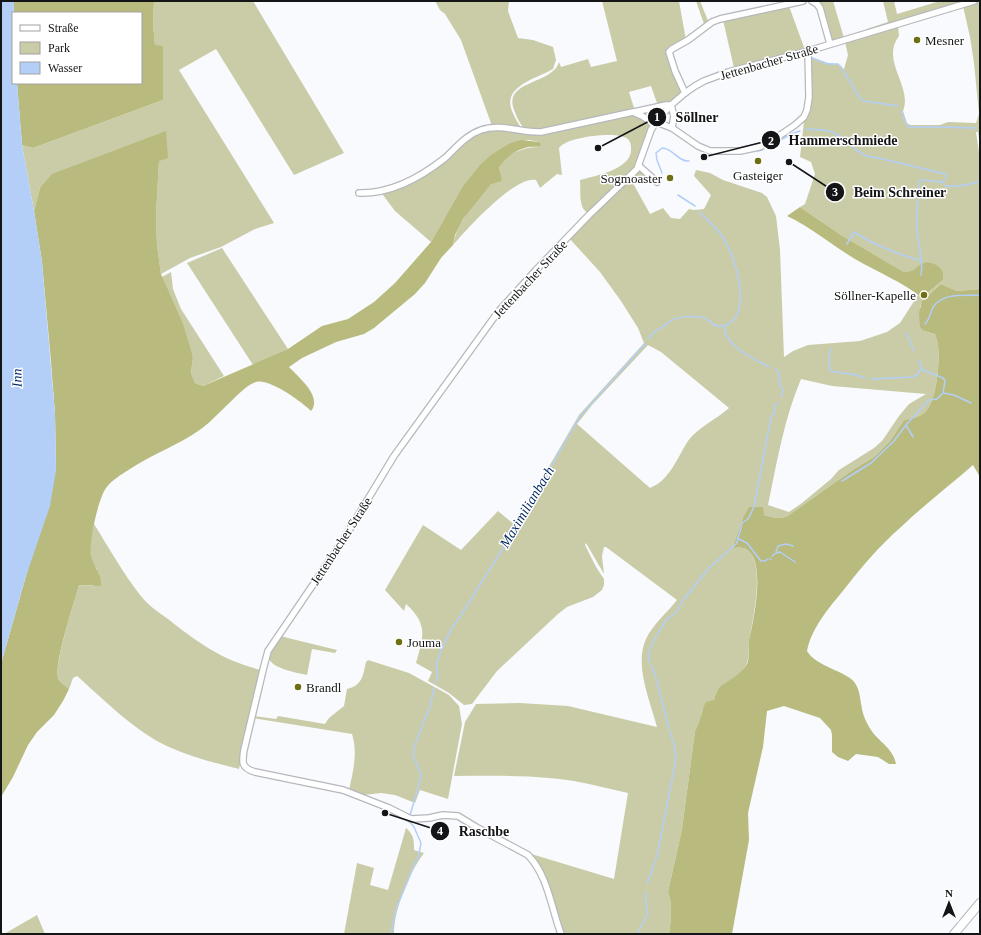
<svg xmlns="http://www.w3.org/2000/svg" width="981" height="935" font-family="'Times New Roman',serif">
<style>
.green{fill:#cacca7;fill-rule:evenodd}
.forest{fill:#b8bb7d}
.water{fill:#b3cff8}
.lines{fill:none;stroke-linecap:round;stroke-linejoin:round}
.stream{stroke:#b3cff8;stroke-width:1.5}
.minor-casing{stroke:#b5b8bc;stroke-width:8}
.secondary-casing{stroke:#b5b8bc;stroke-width:10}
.minor{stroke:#fff;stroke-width:5.5}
.secondary{stroke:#fff;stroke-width:8}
.poi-dot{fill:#6d6f12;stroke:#fff;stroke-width:1.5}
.labels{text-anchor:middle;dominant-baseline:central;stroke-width:3;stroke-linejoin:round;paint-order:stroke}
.poi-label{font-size:13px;fill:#141516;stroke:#fff;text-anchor:start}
.street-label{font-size:13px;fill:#141516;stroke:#fff}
.water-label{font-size:14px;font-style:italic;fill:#002963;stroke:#fff}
.leader{fill:none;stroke:#141516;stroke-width:1.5}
.callout-dot{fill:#141516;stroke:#fff;stroke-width:1.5}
.mark-label{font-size:12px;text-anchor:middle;font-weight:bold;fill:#fff}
.callout-label{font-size:14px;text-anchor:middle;font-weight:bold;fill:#141516;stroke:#fff;stroke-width:3;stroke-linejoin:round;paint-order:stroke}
</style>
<rect width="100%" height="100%" fill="#f8fafe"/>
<!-- green -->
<g class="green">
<polygon points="154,1 253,1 344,153 294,175 216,49 179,70 274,223 255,229 221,247 190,258 161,274 157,245 156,215 159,160 168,158 40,188 34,211 22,145 33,148 163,100 163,46 155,46 153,24"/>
<path d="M435,1H509L508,11L518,38L533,40L553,47L556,60L553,69C536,79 502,86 512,111C515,118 518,124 523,130L492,126L461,40L445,14L440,10Z"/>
<path d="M602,1H679L686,40L669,49L682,91C677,100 668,103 658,106L651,86L629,92L635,111L540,131L524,128C520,124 517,118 515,112C500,80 553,85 559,62L561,67L588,59L591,67L617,61Z"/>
<polygon points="696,1 700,1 709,23 704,24"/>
<polygon points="816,1 833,1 844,38 831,42"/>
<polygon points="883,1 894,1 897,14 940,1 967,1 868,31 867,29 888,22"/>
<path d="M980,2V145L978,132H976L980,159V289L957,291L941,284C919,304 916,302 924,331L935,334C936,338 938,342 938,346C940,362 937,402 924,413C919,417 910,419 904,420L890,441L874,457L854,469L786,517L776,518L764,515L743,518L733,546L734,548C772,540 752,623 749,641C748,649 750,657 746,665C741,676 726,680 719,689C716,692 716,697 714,700C711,704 705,707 702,710L700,723L695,731L682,829L668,892C673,906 671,919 669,934H564L554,903L528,853L614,879L628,793C602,787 576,780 549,778C518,775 486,776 454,776L465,722L476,704L520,703L568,706L657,727C650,701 634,665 646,639C653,624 667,613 677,600L606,547H604L602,556L604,574L586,543L585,545L596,567L604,579V585L602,590L593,597L567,607L558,614L497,671L472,704L464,705L449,693L428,681L432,672L416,663C423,637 429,625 406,604L404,611L385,590L423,525L461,550L498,511L515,525L579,415L644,343L638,328L621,301L600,272L569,238L638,170H641L646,174L637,179L634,185L650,214L663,208L671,218L680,219L689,209L694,210L704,209L711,195L694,176L696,170L710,173L723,180L762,193L767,197L776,216L780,250L784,357L793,351L808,345L860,341L887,332L900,323L918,295L923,297L922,295L924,294L925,295L943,280L925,263L912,272H904L841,235L800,207L805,204L815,174L811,162L800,157L804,121L808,112L811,57L828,63L838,64L844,69L848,55L845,42L898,26L899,36C880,61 913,86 903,111L907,123L910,125H940L948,122L976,123L979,114L974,63L970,37L963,6ZM648,345L661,352L729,408C717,419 697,428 688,441C677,458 670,480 650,488L577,424L592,405ZM801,379L832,386L926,394L909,404L899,416L882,441L874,448L839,470L831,479L802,503L789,512L768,505C777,462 784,419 801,379Z"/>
<polygon points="789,6 805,50 734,68 723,20"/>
<path d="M633,113L649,121L650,125L644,141L636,166L588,213C578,208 581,191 580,180C596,176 632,169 631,149C631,143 630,139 624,137C611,132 567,137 559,148L562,175L557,174L540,188L536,180C515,175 466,230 453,245C458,220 475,202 491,183L499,182C500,177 498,171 500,166C504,154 525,147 538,147L539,142L529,140L510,143L502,149L461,189L431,242L395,211L380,191L406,184L467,139L490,129L529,133Z"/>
<polygon points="222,248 288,349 253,365 187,263"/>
<polygon points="171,272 173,289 181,309 224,376 203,386 195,383 191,373 193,357 162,277"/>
<path d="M94,524C109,548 123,573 140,595C148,605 158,612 168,619C198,643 224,661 261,670L239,769C215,763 191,757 169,747C136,732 104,700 77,676L73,678L69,689C66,686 60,683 58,678C54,664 74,603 79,585L94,586L97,569C86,557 91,538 94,524Z"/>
<path d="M281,636L288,638L337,650L335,653L312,649L307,675C298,673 269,668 269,657C269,650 277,641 281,636Z"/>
<path d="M368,660L409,673L449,695L459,706L462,724L448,799L420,790L415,803L395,795L381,793L364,795L349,790C353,772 358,753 352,734L253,718L254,716L276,719L278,716L325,724L329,718L344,706L347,689C363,685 363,675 366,662Z"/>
<path d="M406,828C414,835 414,840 414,850L424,853C409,873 394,909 394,934H344L357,863L374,868L370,885L388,890Z"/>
<polygon points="37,915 45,934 4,934"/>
</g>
<!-- forest -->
<g class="forest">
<polygon points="14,1 154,1 153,24 155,45 163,46 163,100 33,148 22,145 17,83 141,83 141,13 14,13"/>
<path d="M166,131L168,158L159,161L156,215L157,245L161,274L183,324L193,357L191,373L195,383L203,386L288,349L322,326L348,319L374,302L395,283L431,242L461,189L480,165L491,155L510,143L521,140L539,142L541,145C537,148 534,146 529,147C517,149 504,158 499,168L502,180L499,182L491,184L463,219L455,235L453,245L441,258L425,283L415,294L374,328L364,334L336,342L302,358L289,367C297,376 323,396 311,411C302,402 269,378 256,382C243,385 216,419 201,429C179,445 152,454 130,469C122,474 112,480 106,488C98,499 89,542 91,555C93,567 102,573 101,586L79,585C74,604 54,662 58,678C59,682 66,686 69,689L63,701L54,715L37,732L28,745L13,777L1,797V664L56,470L55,414L51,362L42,262L34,211L40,188L52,174Z"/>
<path d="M800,207L841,235L904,272C917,272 915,266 924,263C931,261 941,266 943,273C943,273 943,279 943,280L925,295L924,294L922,295L923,297L922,298C903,282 877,272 855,259C832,245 812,228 787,216Z"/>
<path d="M941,284L957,291L980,289V477L973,465C949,486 924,505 901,527C879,546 860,569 842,592C828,609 811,629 807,651C816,667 847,671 855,683C861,692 860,703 863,713C864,718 868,725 871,730C878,741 894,749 896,764H889L878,757L856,754L848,761L838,757L832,752V735L831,730L820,718L784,706L767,711L763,747L748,813L749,840L732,934H669C671,919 673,906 668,892L682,829L695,731C702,720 700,712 706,702L714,700C715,696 717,691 719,688C727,680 741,675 747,664C750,657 748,648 749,640C753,623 772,540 734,548L733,546L743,518L749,507H763L764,515L776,518L786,517L854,469L874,457L890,441L904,420C910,419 919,417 924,413C937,402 940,362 938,346C938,342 936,338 935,334L924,331L920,327L919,313L922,301Z"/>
</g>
<!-- water -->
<polygon class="water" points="1,1 14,1 13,83 17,83 22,145 34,211 42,262 55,414 56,470 50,506 25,579 1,664"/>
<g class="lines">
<!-- stream -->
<g class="stream">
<polyline points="812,58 828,64 838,64 841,67 860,98 864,101 898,106"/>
<polyline points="901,111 906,124 909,127 938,127"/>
<polyline points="939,127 975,128"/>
<path d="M806,129L824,130L832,132L850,142L855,149L866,156L878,158L946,174V176L943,182L945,186C957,187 969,185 980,181"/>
<polyline points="768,147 791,134 800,131"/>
<polyline points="758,151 762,150"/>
<path d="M662,173L657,160L656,153L662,148C673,148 678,162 689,161"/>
<polyline points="678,195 695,206"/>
<polyline points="847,244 854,232 871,242 894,252 921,261"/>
<path d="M921,275C924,260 918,245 917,231C916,215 918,199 919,183L921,180L943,182"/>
<path d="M925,324C930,319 930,313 933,307C944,292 964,296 980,295"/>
<path d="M724,326C724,346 754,359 769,367"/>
<polyline points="906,333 914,351"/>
<path d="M648,339C652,333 653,333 659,329C664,327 667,323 672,320C679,316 694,316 702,317C713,320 713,330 726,325C753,314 736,258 724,239C718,229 708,221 699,212"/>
<polyline points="831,349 829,357 830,371 856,375 865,378"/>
<polyline points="775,369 779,372 780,385 783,390 781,397"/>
<polyline points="871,379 912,377 917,375 921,369"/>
<polyline points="943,393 954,395 971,403"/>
<polyline points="906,425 913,437"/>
<polyline points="842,481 871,463 894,441 906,425 929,400 937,399 943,393 945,381 943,378 921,369 921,363 918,361"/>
<polyline points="737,538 747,543 761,561 765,561 768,559"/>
<polyline points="776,552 778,546 786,544 793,546"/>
<polyline points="772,556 776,553 780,552 795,562"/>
<polyline points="770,559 771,559"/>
<path d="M650,662L648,655L650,649L659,631L667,619L677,612L681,603L708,569L737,543C738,535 741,531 742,523L748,519L754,507L771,417L775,412L774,406L778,403"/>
<polyline points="651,665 655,674 669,729"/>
<path d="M435,683C439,676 438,672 436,665C442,647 449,630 461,615L517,526L580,416L645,344"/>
<polyline points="410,815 417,792 421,775 413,755 414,747 431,703 434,688"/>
<polyline points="647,884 657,856 676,759 675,749 670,732"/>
<polyline points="391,934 396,909 419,854 421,843 414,827 409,821"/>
<polyline points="637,934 648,914 646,906 646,892"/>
</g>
<!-- minor casing -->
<g class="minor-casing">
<g id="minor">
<polyline points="812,1 817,4 820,8 830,44"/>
<polyline points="685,93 675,71 669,52 672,49 688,40 712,22 720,19 803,1"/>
<polyline points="634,112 666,105 671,105 674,116 672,128"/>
<polyline points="656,122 672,128 698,146 710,151 740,151 759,147 767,144 795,125 804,117 807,110 809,97 808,51"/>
<polyline points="639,166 657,182"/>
<path d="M359,193C391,194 421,177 445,158C456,148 466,135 481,130C500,123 522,133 541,132L633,112L642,116L654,124"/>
<path d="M561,934C551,907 548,876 528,855L476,827L458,816L443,815L429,818L411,819L389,808L343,790L255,772C241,768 242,762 244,750L263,670L268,651L342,542L394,456L498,312L536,270L589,215L637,169L651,130L656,122L671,105L685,93L695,86L704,81L728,72L808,51L974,1"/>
</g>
</g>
<!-- secondary casing -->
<g class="secondary-casing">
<polyline id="secondary" points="954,934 980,903"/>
</g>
<!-- minor -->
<use href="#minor" class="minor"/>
<!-- secondary -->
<use href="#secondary" class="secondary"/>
</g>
<!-- markers -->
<g class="poi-dot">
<circle cx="917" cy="40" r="4"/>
<circle cx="758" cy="161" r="4"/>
<circle cx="670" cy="178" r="4"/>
<circle cx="924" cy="295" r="4"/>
<circle cx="399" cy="642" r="4"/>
<circle cx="298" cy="687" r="4"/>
</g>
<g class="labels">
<!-- poi labels -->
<g class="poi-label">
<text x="925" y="40">Mesner</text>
<text x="758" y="175" text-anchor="middle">Gasteiger</text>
<text x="662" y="178" text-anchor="end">Sogmoaster</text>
<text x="916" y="295" text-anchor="end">Söllner-Kapelle</text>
<text x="407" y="642">Jouma</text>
<text x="306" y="687">Brandl</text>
</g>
<!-- street labels -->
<g class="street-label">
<text transform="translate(769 62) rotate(-16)">Jettenbacher Straße</text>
<text transform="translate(530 279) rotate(-47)">Jettenbacher Straße</text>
<text transform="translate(341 541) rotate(-57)">Jettenbacher Straße</text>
</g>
<!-- water labels -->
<g class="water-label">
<text transform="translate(17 378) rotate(-91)">Inn</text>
<text transform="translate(527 507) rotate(-59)">Maximilianbach</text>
</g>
</g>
<!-- callouts -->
<path class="leader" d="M598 148L657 117M704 157L771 140M789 162L835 192M385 813L440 831"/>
<g class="callout-dot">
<circle cx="598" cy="148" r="4"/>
<circle cx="704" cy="157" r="4"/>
<circle cx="789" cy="162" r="4"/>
<circle cx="385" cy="813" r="4"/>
<circle cx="657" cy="117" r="10"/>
<circle cx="771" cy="140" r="10"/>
<circle cx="835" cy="192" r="10"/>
<circle cx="440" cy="831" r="10"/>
</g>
<g class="mark-label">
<text x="657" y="121">1</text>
<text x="771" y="145">2</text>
<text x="835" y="196">3</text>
<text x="440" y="835">4</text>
</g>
<g class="callout-label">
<text x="697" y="122">Söllner</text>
<text x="843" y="145">Hammerschmiede</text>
<text x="900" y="197">Beim Schreiner</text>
<text x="484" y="836">Raschbe</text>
</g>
<!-- border -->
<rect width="981" height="935" fill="none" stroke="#141516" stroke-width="4"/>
<!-- legend -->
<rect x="12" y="12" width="130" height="72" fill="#ffffff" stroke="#a1a1a2"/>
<rect x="20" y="25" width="20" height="6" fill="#ffffff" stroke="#a1a1a2"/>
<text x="48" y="32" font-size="12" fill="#141516">Straße</text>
<rect x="20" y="42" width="20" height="12" fill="#cacca7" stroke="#a1a1a2"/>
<text x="48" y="52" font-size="12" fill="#141516">Park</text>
<rect x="20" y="62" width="20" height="12" fill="#b3cff8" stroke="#a1a1a2"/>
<text x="48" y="72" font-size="12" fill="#141516">Wasser</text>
<!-- north arrow -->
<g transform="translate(949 903)" stroke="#ffffff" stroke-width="3" paint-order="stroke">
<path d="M0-3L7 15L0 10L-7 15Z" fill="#141516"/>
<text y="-6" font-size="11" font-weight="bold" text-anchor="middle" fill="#141516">N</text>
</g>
</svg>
